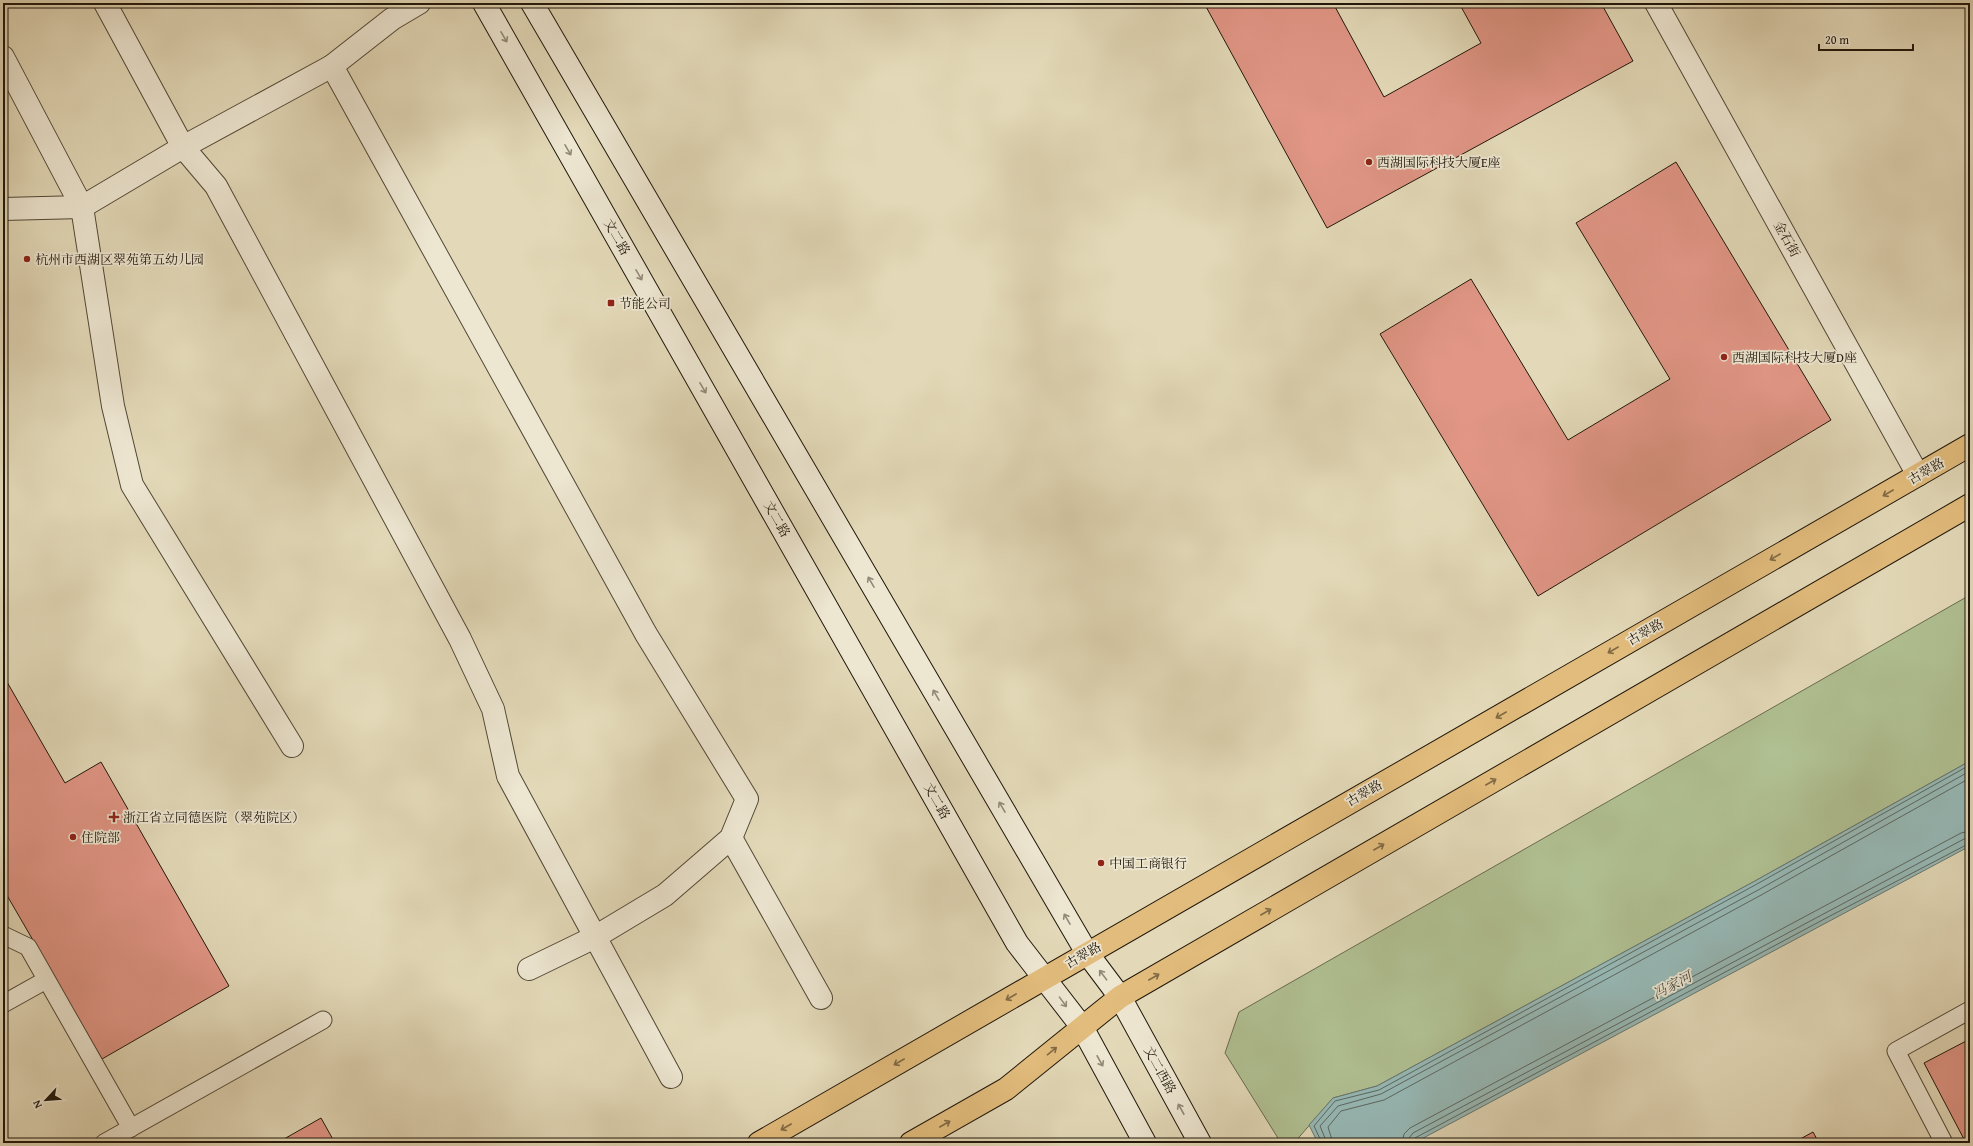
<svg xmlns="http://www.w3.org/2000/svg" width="1973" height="1146" font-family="'Gentium Book Plus','Noto Serif SC',serif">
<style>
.green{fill:#b0c092;stroke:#686c4e}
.water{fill:#97b9b6;stroke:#677872}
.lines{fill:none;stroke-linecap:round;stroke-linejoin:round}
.shore{stroke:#5c6860;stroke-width:1}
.building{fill:#e19686;stroke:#20170b}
.service-casing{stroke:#514836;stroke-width:19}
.minor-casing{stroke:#514836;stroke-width:24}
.secondary-casing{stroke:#20170b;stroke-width:24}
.primary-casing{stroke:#20170b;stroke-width:24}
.service{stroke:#ede6d1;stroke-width:17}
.minor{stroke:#ede6d1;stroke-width:22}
.secondary{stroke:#ede6d1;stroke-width:22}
.primary{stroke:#e2bc7c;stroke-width:22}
.oneway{stroke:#918978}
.oneway2{stroke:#816a44}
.poi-dot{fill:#8f2418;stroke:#ede6d1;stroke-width:1.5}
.labels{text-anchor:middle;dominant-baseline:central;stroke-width:3.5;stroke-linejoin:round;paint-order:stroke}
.poi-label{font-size:13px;fill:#20170b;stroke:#ede6d1;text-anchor:start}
.street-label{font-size:13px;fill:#20170b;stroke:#ede6d1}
.water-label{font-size:14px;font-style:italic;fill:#4a5047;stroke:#ede6d1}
</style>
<rect width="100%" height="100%" fill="#e3d9b8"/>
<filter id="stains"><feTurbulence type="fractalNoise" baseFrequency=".005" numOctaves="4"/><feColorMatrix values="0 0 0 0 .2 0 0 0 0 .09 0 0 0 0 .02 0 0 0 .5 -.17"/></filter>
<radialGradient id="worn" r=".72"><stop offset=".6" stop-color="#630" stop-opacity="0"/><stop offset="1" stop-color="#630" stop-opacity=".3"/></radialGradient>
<!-- green -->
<polygon class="green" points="1970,595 1970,761 1755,881 1377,1086 1333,1098 1294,1143 1281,1143 1225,1053 1239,1012"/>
<!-- water -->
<polygon class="water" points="1970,761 1970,846 1414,1143 1318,1143 1309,1125 1333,1098 1377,1086 1755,881"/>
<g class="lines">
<!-- shore -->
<g class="shore">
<polyline points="1322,1143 1314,1126 1335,1101 1379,1090 1757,884 1970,765"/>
<polyline points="1327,1143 1320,1126 1338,1106 1381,1094 1760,889 1970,771"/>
<polyline points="1333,1143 1328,1127 1341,1111 1384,1100 1763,894 1970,778"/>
<polyline points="1402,1143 1404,1134 1410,1128 1961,833 1970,831"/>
<polyline points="1408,1143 1409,1138 1413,1133 1964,839 1970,837"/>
<polyline points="1413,1143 1415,1138 1830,916 1970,843"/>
</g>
</g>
<!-- building -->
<g class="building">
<polygon points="1204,3 1333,3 1384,97 1481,43 1459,3 1601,3 1633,61 1327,228"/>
<polygon points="1676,162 1831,420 1538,596 1380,334 1471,279 1568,440 1670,379 1576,223"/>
<polygon points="3,675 65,783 101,762 229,986 102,1059 5,892 3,893"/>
<polygon points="1970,1039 1970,1143 1966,1143 1924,1063"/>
<polygon points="321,1118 335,1143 277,1143"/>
<polygon points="1813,1132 1819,1143 1793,1143"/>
</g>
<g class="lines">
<!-- service casing -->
<g class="service-casing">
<g id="service">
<polyline points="3,935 28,947 131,1128"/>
<polyline points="3,1004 46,980"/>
<polyline points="104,1143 323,1020"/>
<polyline points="1944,1143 1896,1051 1970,1010"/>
</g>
</g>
<!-- minor casing -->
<g class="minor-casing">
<g id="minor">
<polyline points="105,3 183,147 216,186 460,639 493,709 508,776 671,1077"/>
<polyline points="1656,3 1918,475"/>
<polyline points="3,57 82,207 113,406 132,485 292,746"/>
<polyline points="332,66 646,634 747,799 731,838 665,895 595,937 529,969"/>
<polyline points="3,209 82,207 183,147 332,66 392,19 419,3"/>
<polyline points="731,838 821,998"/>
</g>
</g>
<!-- secondary casing -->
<g class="secondary-casing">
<g id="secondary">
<polyline points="484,3 1017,943 1082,1027 1145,1143"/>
<polyline points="532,3 1087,953 1120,997 1200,1143"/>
</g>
</g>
<!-- primary casing -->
<g class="primary-casing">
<g id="primary">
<polyline points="759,1143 1970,445"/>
<polyline points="911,1143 1006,1089 1120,997 1970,505"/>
</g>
</g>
<!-- service -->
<use href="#service" class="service"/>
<!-- minor -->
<use href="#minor" class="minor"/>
<!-- secondary -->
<use href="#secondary" class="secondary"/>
<!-- primary -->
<use href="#primary" class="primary"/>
</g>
<!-- one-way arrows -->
<defs><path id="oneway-shaft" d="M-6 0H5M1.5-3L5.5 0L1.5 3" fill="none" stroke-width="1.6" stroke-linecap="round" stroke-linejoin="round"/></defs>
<g class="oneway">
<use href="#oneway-shaft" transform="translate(504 37) rotate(60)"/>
<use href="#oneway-shaft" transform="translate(568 150) rotate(60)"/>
<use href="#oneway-shaft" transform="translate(639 275) rotate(60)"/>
<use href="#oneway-shaft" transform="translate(703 388) rotate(60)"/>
<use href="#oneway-shaft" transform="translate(871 582) rotate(-120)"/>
<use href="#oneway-shaft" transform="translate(936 695) rotate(-120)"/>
<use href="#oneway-shaft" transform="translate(1002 807) rotate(-120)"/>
<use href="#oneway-shaft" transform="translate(1067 919) rotate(-120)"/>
<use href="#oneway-shaft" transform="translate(1103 975) rotate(-127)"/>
<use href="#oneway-shaft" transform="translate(1063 1002) rotate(54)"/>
<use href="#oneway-shaft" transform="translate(1100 1061) rotate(61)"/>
<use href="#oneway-shaft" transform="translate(1181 1109) rotate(-119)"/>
</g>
<g class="oneway2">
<use href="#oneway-shaft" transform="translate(1888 493) rotate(150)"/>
<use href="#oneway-shaft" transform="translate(1775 557) rotate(150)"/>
<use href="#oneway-shaft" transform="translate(1613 650) rotate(150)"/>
<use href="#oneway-shaft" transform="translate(1501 715) rotate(150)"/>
<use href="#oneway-shaft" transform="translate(1491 782) rotate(-30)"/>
<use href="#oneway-shaft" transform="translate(1379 847) rotate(-30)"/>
<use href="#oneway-shaft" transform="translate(1266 912) rotate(-30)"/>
<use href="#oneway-shaft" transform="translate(1154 977) rotate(-30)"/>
<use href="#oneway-shaft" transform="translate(1011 997) rotate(150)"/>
<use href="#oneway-shaft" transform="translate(1052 1051) rotate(-39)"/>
<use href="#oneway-shaft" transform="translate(899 1062) rotate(150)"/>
<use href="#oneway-shaft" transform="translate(945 1124) rotate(-30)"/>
<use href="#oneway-shaft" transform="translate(786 1127) rotate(150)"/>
</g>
<!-- markers -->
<g class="poi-dot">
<circle cx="1369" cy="162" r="4"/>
<circle cx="27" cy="259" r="4"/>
<rect x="607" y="299" width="8" height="8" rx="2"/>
<circle cx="1724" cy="357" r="4"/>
<path d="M112 811h4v4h4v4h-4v4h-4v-4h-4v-4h4z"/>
<circle cx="73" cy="837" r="4"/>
<circle cx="1101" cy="863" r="4"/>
</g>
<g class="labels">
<!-- poi labels -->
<g class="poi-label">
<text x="1377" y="162">西湖国际科技大厦E座</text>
<text x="35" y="259">杭州市西湖区翠苑第五幼儿园</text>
<text x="619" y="303">节能公司</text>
<text x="1732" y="357">西湖国际科技大厦D座</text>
<text x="123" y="817">浙江省立同德医院（翠苑院区）</text>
<text x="81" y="837">住院部</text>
<text x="1109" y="863">中国工商银行</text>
</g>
<!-- street labels -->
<g class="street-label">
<text transform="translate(617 237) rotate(60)">文二路</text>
<text transform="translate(1787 239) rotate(61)">金石街</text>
<text transform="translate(1926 471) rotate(-30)">古翠路</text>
<text transform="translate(777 519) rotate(60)">文二路</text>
<text transform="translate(1645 632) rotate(-30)">古翠路</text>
<text transform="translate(1364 793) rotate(-30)">古翠路</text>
<text transform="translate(937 801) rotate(60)">文二路</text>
<text transform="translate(1083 955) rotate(-30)">古翠路</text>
<text transform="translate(1160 1070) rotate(61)">文二西路</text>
</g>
<!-- water labels -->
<g class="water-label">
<text transform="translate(1672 985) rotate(-28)">冯家河</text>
</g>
</g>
<!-- margin -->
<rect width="1973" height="1146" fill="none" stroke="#e3d9b8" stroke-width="16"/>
<rect x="4" y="4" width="1965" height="1138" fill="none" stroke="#20170b" stroke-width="2"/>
<rect x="8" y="8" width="1957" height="1130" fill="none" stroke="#20170b"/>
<!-- north arrow -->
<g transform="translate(46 1100) rotate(244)" stroke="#ede6d1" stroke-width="3" paint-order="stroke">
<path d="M0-3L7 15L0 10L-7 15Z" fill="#20170b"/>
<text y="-6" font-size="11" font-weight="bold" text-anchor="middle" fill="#20170b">N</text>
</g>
<!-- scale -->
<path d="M1819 44v6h94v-6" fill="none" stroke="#20170b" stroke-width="2"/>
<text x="1825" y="44" font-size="12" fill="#20170b" stroke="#ede6d1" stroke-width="3" paint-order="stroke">20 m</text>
<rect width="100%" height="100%" filter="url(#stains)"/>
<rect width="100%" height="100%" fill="url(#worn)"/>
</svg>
